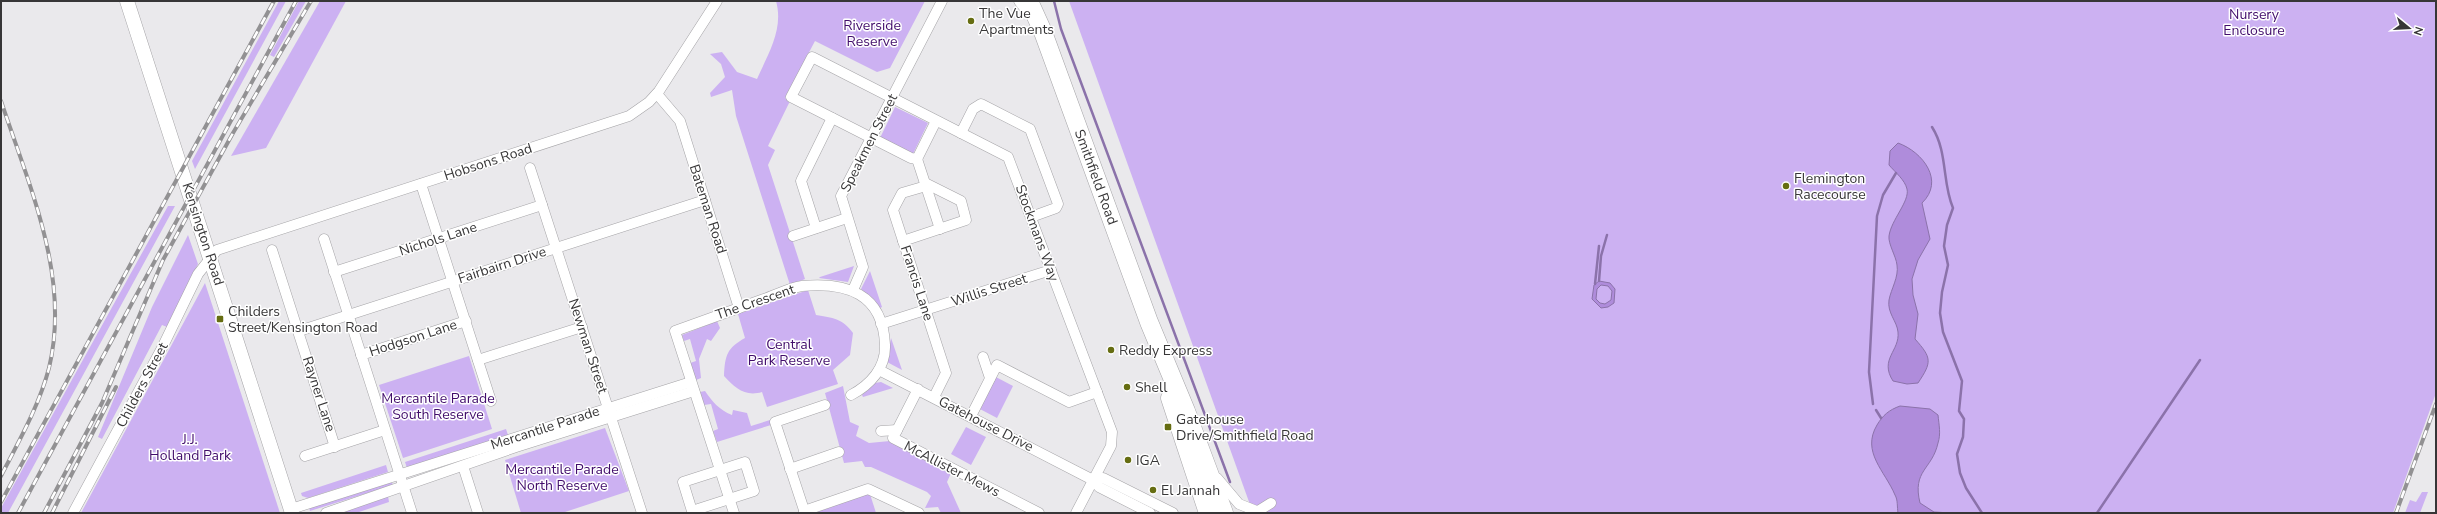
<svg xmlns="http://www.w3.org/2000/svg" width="2437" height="514" font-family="'Nunito Sans',sans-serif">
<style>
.green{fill:#ccb1f2}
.water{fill:#af8cdb;stroke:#8b72aa;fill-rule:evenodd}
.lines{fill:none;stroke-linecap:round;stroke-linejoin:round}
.stream{stroke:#8b72aa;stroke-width:2.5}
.street-casing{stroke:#a5a4a7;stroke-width:11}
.secondary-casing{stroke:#a5a4a7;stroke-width:15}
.highway-casing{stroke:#a5a4a7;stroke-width:19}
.street{stroke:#fff;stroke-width:10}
.secondary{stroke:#fff;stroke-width:14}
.highway{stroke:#fff;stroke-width:18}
.rail-casing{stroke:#929193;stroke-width:4}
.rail{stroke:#fff;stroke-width:2.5;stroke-dasharray:8;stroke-linecap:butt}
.poi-dot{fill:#666d12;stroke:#fff;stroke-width:1.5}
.labels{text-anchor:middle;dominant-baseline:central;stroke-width:3;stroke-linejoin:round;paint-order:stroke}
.poi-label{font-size:14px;fill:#373637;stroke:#fff;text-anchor:start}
.park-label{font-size:14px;fill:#410c6b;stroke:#fff}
.street-label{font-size:14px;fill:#373637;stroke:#fff}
</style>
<rect width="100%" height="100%" fill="#eae9ec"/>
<!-- green -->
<g class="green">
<polygon points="279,1 286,1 195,169 192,161"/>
<polygon points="299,1 306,1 274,57 270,55"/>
<polygon points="320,1 346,1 266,148 231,156"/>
<path d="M776,1H925L890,68L877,72L815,41L785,98L790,101L768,146L775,150L768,165L805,279L790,285L736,116L732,90L711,97L710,93L725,77L721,64L710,54L722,52L737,72L757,79C768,54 784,29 776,1Z"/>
<polygon points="1069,1 2436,1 2436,393 2393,513 1253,513"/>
<polygon points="895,107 928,123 913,154 880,138"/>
<polygon points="168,206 175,206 8,513 1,513 1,508"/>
<polygon points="188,235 198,264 167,327 162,325 102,439 98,437 152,307"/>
<polygon points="854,266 848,282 819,278 820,277"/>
<polygon points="870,271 882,307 880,308 861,289"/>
<polygon points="205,283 280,513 81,513"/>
<path d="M808,290L816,315C833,318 842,318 853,333L850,355L833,370L838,384L767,407L762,392C745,397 735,388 724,376C725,355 727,348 745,338L738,314Z"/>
<polygon points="717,321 720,328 711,341 707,339 699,359 701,378 696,380 690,363 696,361 690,339 684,341 682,335"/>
<polygon points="891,338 902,370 887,362"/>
<polygon points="469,356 492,429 403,458 379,385"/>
<polygon points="994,376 1013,386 997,418 978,408"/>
<polygon points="881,382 893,388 863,397 862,395 875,383"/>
<polygon points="843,386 850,422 859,426 856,436 869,443 890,441 952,471 947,482 961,513 941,513 938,507 925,508 931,496 927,492 871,467 865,467 862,461 844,463 825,393"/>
<path d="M705,391C712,401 719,410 732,415L733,410L747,413L751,426L770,420L771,425L717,442L713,431L718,429L711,404L704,405L700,392Z"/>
<polygon points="966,427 986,437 971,465 951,454"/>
<polygon points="605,428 629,491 562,513 521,513 505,460"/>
<polygon points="506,429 509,438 407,468 405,462"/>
<polygon points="386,465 388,472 308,498 302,496 301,493"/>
<polygon points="391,480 393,485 310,511 309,508"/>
<polygon points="865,492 870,494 876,513 814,513 813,510"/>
<polygon points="2422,492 2428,492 2420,513 2405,513 2410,500 2416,502"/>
<polygon points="388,496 389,502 356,513 336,513"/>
</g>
<!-- water -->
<g class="water">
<path d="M1898,143C1923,152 1945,181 1922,203L1930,239L1918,260L1912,279L1913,295L1918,314L1915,339C1932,358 1932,362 1918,383L1907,384L1893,381C1879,359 1900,351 1898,332C1897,321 1887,313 1889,300C1891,289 1899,277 1897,265C1896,256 1888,244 1889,236C1891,220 1910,201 1907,189C1905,180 1895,172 1889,165L1890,151Z"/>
<path d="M1599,281L1610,283L1615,289L1614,303L1608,307L1601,308L1592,299L1594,285ZM1601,285L1608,286L1612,291L1611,300L1605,304L1600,303L1596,299L1597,289Z"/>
<path d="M1900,406L1930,409L1938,415C1939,425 1941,434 1938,443C1932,470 1912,470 1920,503L1934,512L1951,513H1898C1897,507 1898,500 1895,495C1885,471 1861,452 1877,425C1883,415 1889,410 1900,406Z"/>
</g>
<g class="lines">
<!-- stream -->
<g class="stream">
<polyline points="1054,1 1061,29 1230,482"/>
<path d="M1932,127C1948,152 1942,183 1953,208L1947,225L1944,246L1948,265L1942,292L1940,313L1943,332L1962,381L1959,411L1964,419L1963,437L1957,454L1960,473L1966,488L1982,513"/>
<polyline points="1599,281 1601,256 1607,235"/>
<polyline points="1595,284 1599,246"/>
<polyline points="1873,404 1869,372 1877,216 1883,195 1896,173"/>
<polyline points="1876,410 1881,418"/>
<polyline points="2097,513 2200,360"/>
</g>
<!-- street casing -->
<g class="street-casing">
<g id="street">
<polyline points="1019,1 1029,14"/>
<polyline points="657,94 680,121 739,308"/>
<polyline points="936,121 917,159 911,158 791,97 812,57 1008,157 1112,432 1111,446 1076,513"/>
<polyline points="961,133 973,109 981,104 1030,129 1058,204 1056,208 1031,217"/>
<polyline points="917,159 940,229"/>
<polyline points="530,168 642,513"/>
<polyline points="421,184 491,401"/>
<polyline points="926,186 902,193 893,210 946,373 934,397"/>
<polyline points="816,228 801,181 832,118"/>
<polyline points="793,236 847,218"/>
<polyline points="324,239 412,513"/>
<polyline points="903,241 966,220 961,201 925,183"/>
<polyline points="272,250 335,447"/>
<polyline points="334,272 542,205"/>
<polyline points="853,290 863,267 841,196 942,1"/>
<polyline points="881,324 1051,270"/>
<polyline points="299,331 705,200"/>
<polyline points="361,355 466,321"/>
<polyline points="983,357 990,378"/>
<polyline points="478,360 582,327"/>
<polyline points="879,370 1093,480 1099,487 1150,513"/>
<polyline points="918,389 893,438 1039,513"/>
<polyline points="971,416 997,365 1069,402 1097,392"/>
<polyline points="881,431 897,430"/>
<polyline points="305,456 385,430"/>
<polygon points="745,462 754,491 692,511 683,482"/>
<polyline points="463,466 478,513"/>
<polyline points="790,469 839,452"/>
<polyline points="1217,478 1239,504 1259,512"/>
<polyline points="1093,480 1103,478 1173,513"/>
<polyline points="291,509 691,382"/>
<polyline points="804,511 868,489 919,513"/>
<polyline points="73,513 163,346 198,274 217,250 629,116 649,102 659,91 717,1"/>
<polyline points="326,513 516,447 694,391"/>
<path d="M734,513L675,331C705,320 734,310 764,299C776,295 789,288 802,286C846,282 883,293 885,345C886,368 870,385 851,395"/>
<polyline points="805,513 775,422 825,405"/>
<polyline points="1255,513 1271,503"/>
</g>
</g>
<!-- secondary casing -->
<g class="secondary-casing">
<polyline id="secondary" points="127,1 292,513"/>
</g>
<!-- highway casing -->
<g class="highway-casing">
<g id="highway">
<polyline points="1029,1 1043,32 1149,322 1186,411 1224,513"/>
<polyline points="1170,398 1208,513"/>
</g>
</g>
<!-- street -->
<use href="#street" class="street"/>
<!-- secondary -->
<use href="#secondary" class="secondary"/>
<!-- highway -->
<use href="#highway" class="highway"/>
<!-- rail casing -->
<g class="rail-casing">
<g id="rail">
<path d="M1,101C29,186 71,277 49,368C39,406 19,441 1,476"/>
<polyline points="1,502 274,1"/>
<polyline points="18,513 296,1"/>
<polyline points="44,513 102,403 163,260 233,133 311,1"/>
<polyline points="52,513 116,387"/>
<polyline points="2396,513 2436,404"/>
</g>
</g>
<!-- rail -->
<use href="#rail" class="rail"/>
</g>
<!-- markers -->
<g class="poi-dot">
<circle cx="971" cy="21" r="4"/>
<circle cx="1786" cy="186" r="4"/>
<rect x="216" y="315" width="8" height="8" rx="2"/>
<circle cx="1111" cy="350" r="4"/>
<circle cx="1127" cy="387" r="4"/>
<rect x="1164" y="423" width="8" height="8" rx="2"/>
<circle cx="1128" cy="460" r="4"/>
<circle cx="1153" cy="490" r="4"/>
</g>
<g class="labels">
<!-- poi labels -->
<g class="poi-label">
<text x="979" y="13">The Vue<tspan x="979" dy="16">Apartments</tspan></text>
<text x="1794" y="178">Flemington<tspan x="1794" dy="16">Racecourse</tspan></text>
<text x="228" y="311">Childers<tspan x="228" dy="16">Street/Kensington Road</tspan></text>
<text x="1119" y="350">Reddy Express</text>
<text x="1135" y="387">Shell</text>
<text x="1176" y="419">Gatehouse<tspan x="1176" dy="16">Drive/Smithfield Road</tspan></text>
<text x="1136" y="460">IGA</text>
<text x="1161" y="490">El Jannah</text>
</g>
<!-- park labels -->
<g class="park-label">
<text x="2254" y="14">Nursery<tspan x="2254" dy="16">Enclosure</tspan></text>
<text x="872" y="25">Riverside<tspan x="872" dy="16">Reserve</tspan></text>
<text x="789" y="344">Central<tspan x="789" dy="16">Park Reserve</tspan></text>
<text x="438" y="398">Mercantile Parade<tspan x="438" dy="16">South Reserve</tspan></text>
<text x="190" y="439">J.J.<tspan x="190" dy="16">Holland Park</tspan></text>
<text x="562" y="469">Mercantile Parade<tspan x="562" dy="16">North Reserve</tspan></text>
</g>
<!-- street labels -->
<g class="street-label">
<text transform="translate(869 143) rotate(-63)">Speakmen Street</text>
<text transform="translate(488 162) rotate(-18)">Hobsons Road</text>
<text transform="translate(1096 177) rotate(70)">Smithfield Road</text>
<text transform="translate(708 209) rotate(72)">Bateman Road</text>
<text transform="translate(1037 233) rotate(70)">Stockmans Way</text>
<text transform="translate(203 234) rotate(72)">Kensington Road</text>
<text transform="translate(438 239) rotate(-18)">Nichols Lane</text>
<text transform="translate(502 265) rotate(-18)">Fairbairn Drive</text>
<text transform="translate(917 283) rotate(72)">Francis Lane</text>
<text transform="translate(989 290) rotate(-18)">Willis Street</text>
<text transform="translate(755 302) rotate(-19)">The Crescent</text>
<text transform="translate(413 338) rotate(-18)">Hodgson Lane</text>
<text transform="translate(588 346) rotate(72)">Newman Street</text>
<text transform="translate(142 385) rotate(-62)">Childers Street</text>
<text transform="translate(319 394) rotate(72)">Rayner Lane</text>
<text transform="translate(986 424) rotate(27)">Gatehouse Drive</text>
<text transform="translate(545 428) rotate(-18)">Mercantile Parade</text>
<text transform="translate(952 469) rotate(27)">McAllister Mews</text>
</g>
</g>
<!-- border -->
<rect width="2437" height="514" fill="none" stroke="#373637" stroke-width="4"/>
<!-- north arrow -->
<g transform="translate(2409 28) rotate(108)" stroke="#ffffff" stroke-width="3" paint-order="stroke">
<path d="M0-3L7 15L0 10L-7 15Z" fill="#373637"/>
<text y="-6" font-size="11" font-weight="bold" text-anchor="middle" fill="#373637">N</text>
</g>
</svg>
